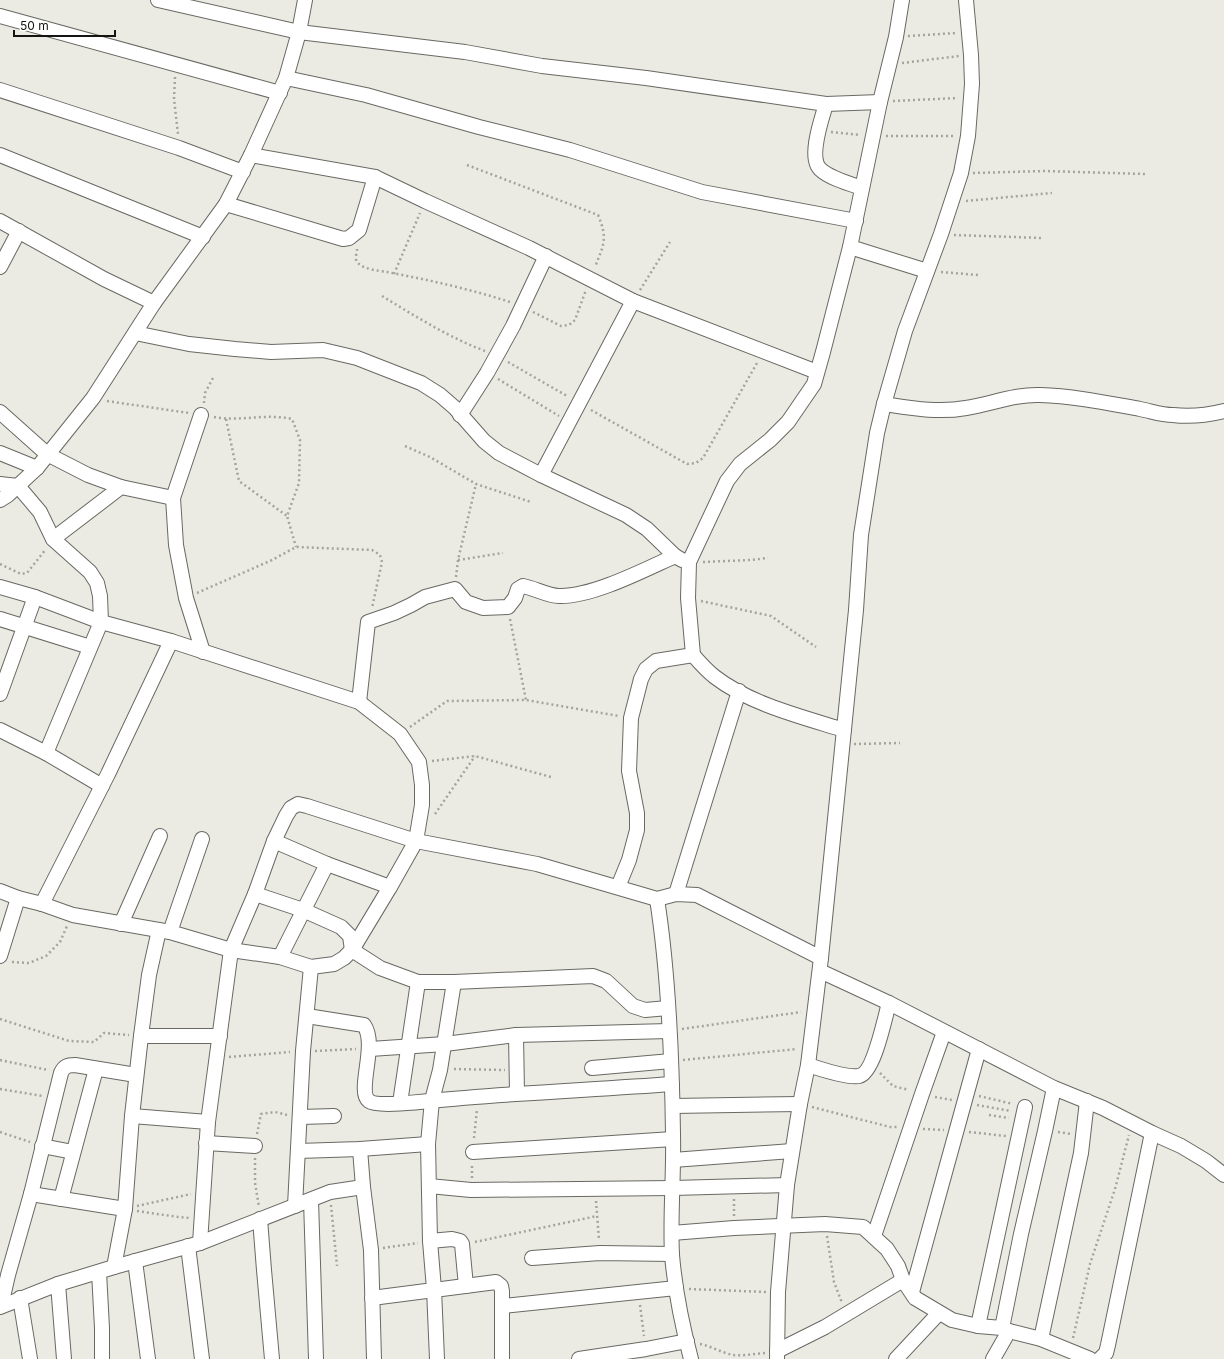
<svg xmlns="http://www.w3.org/2000/svg" width="1224" height="1359" font-family="Inter,sans-serif">
<style>
.lines{fill:none;stroke-linecap:round;stroke-linejoin:round}
.street-casing{stroke:#696963;stroke-width:16}
.path{stroke:#a4a49f;stroke-width:2.5;stroke-dasharray:2 3;stroke-linecap:butt}
.street{stroke:#fff;stroke-width:14}
</style>
<rect width="100%" height="100%" fill="#ebebe4"/>
<g class="lines">
<!-- street casing -->
<g class="street-casing">
<g id="street">
<polyline points="158,0 299,32 465,52 542,66 646,78 826,104 880,102"/>
<polyline points="0,16 280,93"/>
<polyline points="286,78 366,95 479,127 570,150 702,192 856,221"/>
<polyline points="0,90 179,148 243,172"/>
<path d="M826,104C822,118 808,157 820,169C829,178 850,184 862,188"/>
<polyline points="0,155 203,237"/>
<polyline points="251,155 375,177 425,201 529,248 633,301 817,372"/>
<polyline points="226,204 343,239 349,238 359,230 375,177"/>
<polyline points="0,221 104,279 154,303"/>
<polyline points="850,247 927,271"/>
<polyline points="0,267 19,231"/>
<polyline points="135,333 189,344 235,349 271,352 323,350 357,358 421,383 440,395 455,408 484,441 499,453 541,475 626,515 647,529 675,556"/>
<path d="M884,404C911,408 938,413 966,408C991,404 1015,394 1040,395C1074,396 1107,403 1140,409C1151,411 1161,415 1173,415C1189,417 1208,415 1224,411"/>
<polyline points="0,412 47,454 88,475 121,487"/>
<polyline points="460,415 487,373 513,326 546,256"/>
<polyline points="0,453 37,468"/>
<polyline points="541,475 633,301"/>
<polyline points="0,484 18,486 40,512 53,539 90,572 97,583 100,596 101,622 46,753"/>
<polyline points="173,498 176,545 186,598 203,652"/>
<polyline points="0,500 8,495 37,468 93,398 154,303 226,204 251,155 286,78 299,32 305,0"/>
<polyline points="53,539 121,487 173,498 201,415"/>
<polyline points="0,587 35,597 101,622 171,641 359,702 400,734 419,762 422,785 422,805 416,841 390,887 327,864 274,841"/>
<polyline points="0,619 90,647"/>
<path d="M693,655C700,663 707,671 715,677C750,704 802,717 844,730"/>
<polyline points="0,694 35,597"/>
<path d="M359,702L368,622L394,613L411,605L425,597L455,589L466,602L483,608L508,607L515,598L518,589L523,586C534,588 548,596 559,596C592,597 644,570 675,556L682,560"/>
<polyline points="0,730 46,753 102,786"/>
<polyline points="618,887 629,860 637,830 637,813 629,771 631,718 641,679 646,669 656,661 693,655 688,598 689,562 727,481 740,464 770,440 788,422 814,384 823,352 850,247 880,102 896,37 902,0"/>
<polyline points="0,891 18,898 42,904 73,915 170,932 231,950 280,957 311,967 334,964 344,958 352,950 390,887"/>
<polyline points="255,894 303,910 341,927 350,936 352,950 380,968 418,982 454,982 593,976 606,981 633,1006 645,1010 668,1008"/>
<polyline points="676,894 739,691"/>
<path d="M657,899C669,976 672,1056 673,1134C674,1174 670,1215 672,1255C675,1290 682,1325 691,1359"/>
<polyline points="42,904 108,774 171,641"/>
<polyline points="121,924 160,836"/>
<polyline points="170,932 202,839"/>
<polyline points="0,956 18,898"/>
<polyline points="280,957 327,864"/>
<polyline points="820,971 889,1003 1054,1088 1103,1108 1152,1133 1181,1146 1206,1161 1224,1175"/>
<path d="M307,1016L364,1025C378,1045 356,1091 369,1101C377,1107 418,1102 429,1101C510,1093 591,1090 672,1084"/>
<polyline points="516,1035 517,1093"/>
<polyline points="141,1036 220,1036"/>
<polyline points="370,1049 445,1044 516,1035 669,1031"/>
<path d="M808,1065C820,1069 848,1078 859,1076C874,1073 885,1017 889,1003"/>
<polyline points="592,1068 671,1061"/>
<polyline points="400,1103 418,982"/>
<polyline points="673,1106 800,1104"/>
<polyline points="132,1116 208,1122"/>
<polyline points="300,1117 334,1116"/>
<polyline points="206,1143 255,1146"/>
<polyline points="42,1146 73,1152"/>
<polyline points="360,1149 363,1187 371,1250 374,1359"/>
<polyline points="298,1151 360,1149 428,1144"/>
<polyline points="473,1152 673,1139"/>
<polyline points="673,1160 792,1151"/>
<polyline points="429,1186 471,1190 673,1188 787,1185"/>
<polyline points="31,1194 125,1209"/>
<polyline points="61,1199 96,1069"/>
<polyline points="311,1200 316,1359"/>
<polyline points="295,1206 303,1051 311,967"/>
<polyline points="260,1219 264,1270 272,1359"/>
<polyline points="672,1233 734,1228 825,1224 863,1227 887,1249 898,1266 903,1280"/>
<polyline points="874,1236 922,1094 944,1032"/>
<polyline points="430,1241 452,1239 460,1241 462,1244 466,1286"/>
<polyline points="200,1243 208,1122 231,950 255,894 274,841 286,816 291,808 298,804 307,806 416,841 537,864 657,899 676,894 697,895 821,958"/>
<polyline points="188,1246 202,1359"/>
<polyline points="532,1258 600,1253 672,1254"/>
<polyline points="135,1261 148,1359"/>
<polyline points="114,1267 125,1209 132,1116 141,1036 149,975 159,930"/>
<polyline points="99,1272 102,1328 102,1359"/>
<polyline points="58,1284 64,1359"/>
<polyline points="912,1292 979,1049"/>
<polyline points="20,1298 30,1359"/>
<polyline points="372,1298 496,1282 501,1286 502,1291 502,1359"/>
<path d="M1,1306L8,1275L31,1194L61,1073C64,1066 68,1065 75,1065L136,1075"/>
<polyline points="503,1306 676,1288"/>
<polyline points="0,1307 58,1284 114,1267 200,1243 330,1192 363,1187"/>
<polyline points="978,1326 1025,1107"/>
<polyline points="1002,1328 1021,1234 1045,1131 1054,1088"/>
<polyline points="1041,1339 1081,1153 1087,1101"/>
<polyline points="777,1351 825,1327 903,1280 915,1298 952,1320 978,1326 1002,1328 1009,1331 1041,1339 1090,1359"/>
<polyline points="437,1359 434,1289 430,1241 428,1144 432,1100 440,1070 454,982"/>
<polyline points="579,1359 646,1349 687,1341"/>
<polyline points="777,1359 778,1292 787,1185 800,1104 808,1065 821,958 856,610 861,535 877,433 884,404 905,331 941,234 961,173 968,136 972,84 971,55 966,0"/>
<polyline points="896,1359 939,1313"/>
<polyline points="993,1359 1009,1331"/>
<polyline points="1100,1359 1106,1353 1108,1345 1152,1133"/>
</g>
</g>
<!-- path -->
<g class="path">
<polyline points="908,36 957,33"/>
<polyline points="902,63 959,56"/>
<polyline points="175,77 174,99 178,134"/>
<polyline points="893,101 958,98"/>
<polyline points="831,132 860,135"/>
<polyline points="886,136 955,136"/>
<path d="M467,165L598,215C608,239 604,244 595,267"/>
<polyline points="973,173 1045,171 1145,174"/>
<polyline points="966,201 1052,193"/>
<polyline points="954,235 1042,238"/>
<path d="M357,249C357,253 354,260 358,263C363,269 379,271 387,272C429,280 470,289 510,302"/>
<polyline points="941,272 978,275"/>
<polyline points="394,274 420,213"/>
<polyline points="640,290 670,242"/>
<path d="M382,296C415,316 448,337 485,351"/>
<polyline points="533,312 561,326 569,325 575,320 586,290"/>
<polyline points="508,362 567,396"/>
<polyline points="498,379 559,416"/>
<polyline points="107,401 189,413"/>
<polyline points="204,403 205,393 214,376"/>
<polyline points="591,410 687,464 696,463 703,458 757,363"/>
<path d="M214,417C240,422 265,413 292,419L300,440L299,483L287,516L296,547"/>
<polyline points="226,419 239,481 287,516"/>
<polyline points="405,446 430,457 476,484 531,502"/>
<polyline points="458,560 503,553"/>
<polyline points="703,562 750,560 768,558"/>
<polyline points="0,564 21,574 27,573 46,549"/>
<polyline points="456,577 458,560 476,484"/>
<polyline points="197,593 272,560 296,547 372,550 380,555 382,562 372,608"/>
<polyline points="701,601 771,616 816,647"/>
<polyline points="510,619 526,700"/>
<polyline points="410,727 447,701 526,700 619,716"/>
<polyline points="854,744 900,743"/>
<polyline points="432,761 475,756 551,777"/>
<polyline points="435,814 475,756"/>
<polyline points="12,962 29,963 46,956 60,942 67,926"/>
<polyline points="0,1019 69,1041 94,1042 104,1033 129,1035"/>
<polyline points="682,1029 801,1012"/>
<polyline points="315,1051 356,1049"/>
<polyline points="229,1057 290,1052"/>
<polyline points="0,1060 48,1070"/>
<polyline points="683,1060 797,1049"/>
<polyline points="454,1069 505,1070"/>
<polyline points="880,1073 893,1086 909,1090"/>
<polyline points="0,1089 43,1096"/>
<polyline points="979,1096 1013,1104"/>
<polyline points="935,1097 952,1100"/>
<polyline points="977,1105 1011,1111"/>
<polyline points="812,1107 890,1127 898,1127"/>
<polyline points="989,1115 1009,1118"/>
<polyline points="923,1129 944,1130"/>
<polyline points="0,1132 30,1142"/>
<polyline points="969,1132 1006,1136"/>
<polyline points="1058,1132 1071,1134"/>
<polyline points="257,1134 261,1114 275,1112 287,1115"/>
<polyline points="474,1138 477,1109"/>
<polyline points="255,1158 255,1183 259,1207"/>
<polyline points="472,1178 472,1165"/>
<polyline points="596,1201 599,1240"/>
<polyline points="331,1205 337,1266"/>
<polyline points="137,1206 191,1194"/>
<polyline points="137,1211 178,1217 190,1218"/>
<polyline points="734,1216 734,1199"/>
<polyline points="827,1236 834,1282 842,1303"/>
<polyline points="475,1242 597,1216"/>
<polyline points="383,1248 418,1243"/>
<polyline points="689,1289 766,1292"/>
<polyline points="640,1305 644,1336"/>
<polyline points="1073,1338 1090,1264 1115,1189 1129,1135"/>
<path d="M700,1344C711,1346 722,1353 733,1355C743,1356 754,1354 765,1353"/>
</g>
<!-- street -->
<use href="#street" class="street"/>
</g>
<!-- scale -->
<path d="M14 30v6h101v-6" fill="none" stroke="#141412" stroke-width="2"/>
<text x="20" y="30" font-size="12" fill="#141412" stroke="#fffffe" stroke-width="3" paint-order="stroke">50 m</text>
</svg>
